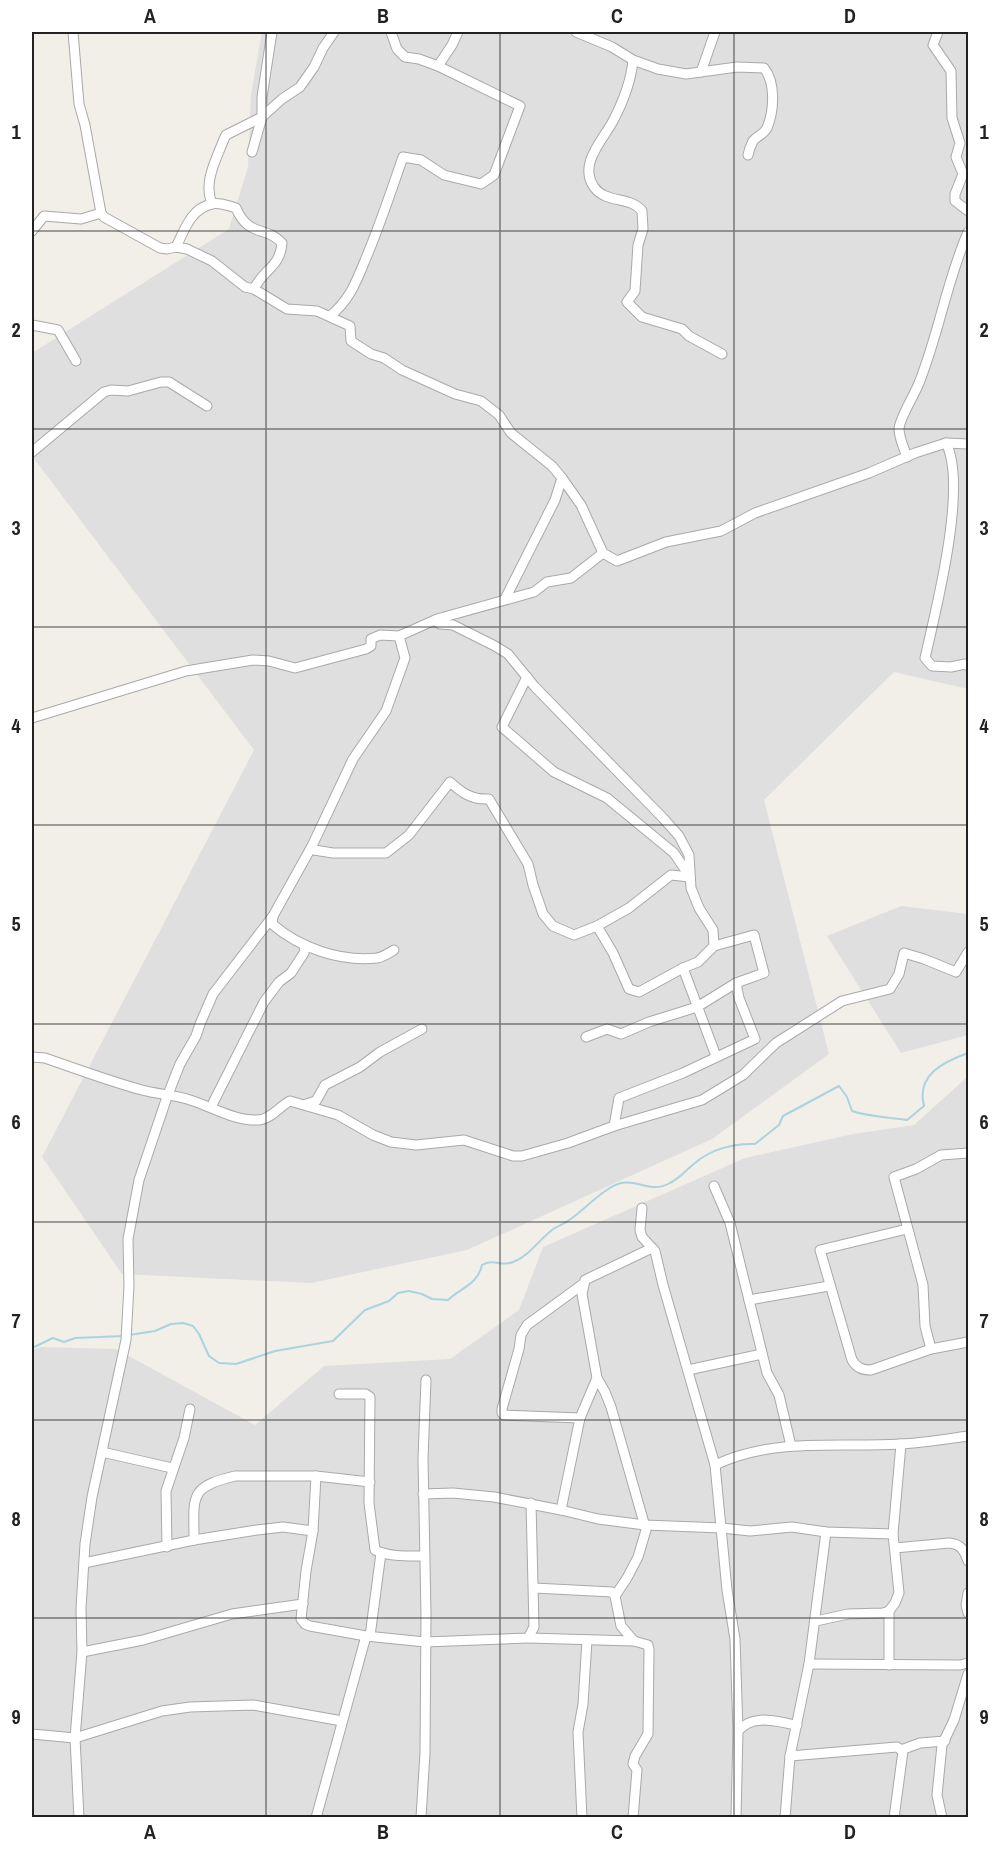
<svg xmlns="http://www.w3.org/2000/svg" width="1000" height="1849" font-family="'Archivo Narrow',sans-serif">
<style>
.residential{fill:#e0dfdf}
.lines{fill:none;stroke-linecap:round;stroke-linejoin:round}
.stream{stroke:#aad3df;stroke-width:2}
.street-casing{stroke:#a9a9a9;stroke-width:11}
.street{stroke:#fff;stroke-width:9}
.grid{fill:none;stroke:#222;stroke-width:1.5;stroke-opacity:0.55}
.neatline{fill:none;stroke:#222;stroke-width:2}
.grid-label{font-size:20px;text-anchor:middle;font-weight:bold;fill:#222}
</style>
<rect width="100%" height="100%" fill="#f2efe9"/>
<!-- residential -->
<g class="residential">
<polygon points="262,32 968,32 968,689 894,672 764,800 829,1054 712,1139 467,1250 311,1283 122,1274 42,1157 254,750 32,456 32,353 229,229 248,167 251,94"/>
<polygon points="901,906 968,914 968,1035 901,1053 827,936"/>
<polygon points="966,1078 968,1078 968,1817 32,1818 32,1350 41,1347 116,1349 255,1425 324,1366 450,1359 519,1310 543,1247 745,1158 853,1134 914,1125"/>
</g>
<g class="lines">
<!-- stream -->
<g class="stream">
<path d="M129,1335L155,1331L171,1324L183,1323L193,1326L199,1334L209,1356L219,1363L236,1364L275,1351L333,1341L365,1310L389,1301L398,1293L409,1291L422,1294L432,1299L448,1300C461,1288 478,1284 482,1265C494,1258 502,1267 513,1262C529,1256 539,1240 552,1230C558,1226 566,1223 572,1218C585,1209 605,1187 621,1183C638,1179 651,1194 670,1183C680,1178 686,1170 695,1163C711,1149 735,1143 755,1144L779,1125L783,1116L839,1086L847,1097L852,1111C870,1117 889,1117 907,1120L924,1106C916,1075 943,1062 968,1053"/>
<polyline points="32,1348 53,1338 64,1342 75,1338 124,1336"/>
</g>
<!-- street casing -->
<g class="street-casing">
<g id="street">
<polyline points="73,32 79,104 85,125 101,213 104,217 160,248 167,249 176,247 187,249 212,261 245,287 254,289 287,309 317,311 350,326 351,341 371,354 384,358 402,370 455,394 481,401 499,415 511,433 552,466 562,478 581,505 603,553 617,561 666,542 721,531 755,513 869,473 915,453 946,443 968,444"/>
<path d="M576,32L612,47L633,60L658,69L686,74L737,67L764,68C776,83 774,111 767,128C764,134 757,136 753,141C751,145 749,150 748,155"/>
<polyline points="938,32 933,45 951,71 952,118 960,143 956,157 963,174 955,194 955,201 968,211"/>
<path d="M633,60C631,82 623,102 613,121C603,140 578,164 594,187C606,204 631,196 642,211L643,229L638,245L635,291L627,302L642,317L682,329L689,336L722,354"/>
<polyline points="438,66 452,45 458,32"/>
<polyline points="701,72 715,32"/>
<polyline points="252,152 262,117 262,97 272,32"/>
<path d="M212,204C203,182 216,160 224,139L226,135L262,117L282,99L300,87L314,67L323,48L334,32"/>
<polyline points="32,231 44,216 81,219 101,213"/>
<path d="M176,247C184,231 191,208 212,204C219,202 229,206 236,208C249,238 265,225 282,243C280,268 263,269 254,289"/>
<path d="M330,316C350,300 357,280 366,258C380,225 391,191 403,157L421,160L444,175L481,184L494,175L520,106L438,66L419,59L405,57L397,49L391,32"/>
<polyline points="32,325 58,330 76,361"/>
<path d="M946,443C968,486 936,609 925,658L932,666L951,667L965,664L968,666"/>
<polyline points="32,452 104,392 111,390 128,391 161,382 169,382 207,406"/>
<path d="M907,457C904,448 899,438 899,429C899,419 915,394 919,383C939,333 947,280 968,232"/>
<polyline points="505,599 555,500 562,478"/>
<polyline points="527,677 502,727 554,772 607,798 674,853 690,877"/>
<polyline points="32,718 186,671 253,660 269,661 295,668 366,649 371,646 371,639 380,635 399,636 437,619 534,592 547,582 571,578 603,553"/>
<path d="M312,846L314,850L333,853H386L409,835L450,782C462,793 472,800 489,799L528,864L533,885L543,914L553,926L574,935L597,926"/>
<path d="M273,916L272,924C300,948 340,962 377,958C383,957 389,953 394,950"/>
<polyline points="714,946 698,962 683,968 716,1056"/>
<polyline points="683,968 639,992 629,989 613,953 597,926 629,908 671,875 690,877"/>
<polyline points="586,1037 607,1029 621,1034 649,1022 697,1007 736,983"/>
<path d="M32,1057L45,1058C77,1069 109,1081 142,1090C157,1094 173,1095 187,1099C211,1106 233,1121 258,1120C270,1120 280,1106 290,1101L338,1115L373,1135L391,1142L416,1145L464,1140L513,1156H522L568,1143L614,1126L619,1098L683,1073L755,1039L739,998L736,983L764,973L754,935L714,946L713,930L699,908L691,888L689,855L679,836L663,818L535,687L508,654L495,646L453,625L440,624L435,621"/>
<polyline points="306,1104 316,1101 325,1085 360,1067 380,1052 422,1029"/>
<polyline points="211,1107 264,1002 279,982 291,973 304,953 305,946"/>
<polyline points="614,1126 702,1100 743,1075 776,1043 842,1001 890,989 899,974 904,953 924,959 956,972 968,952"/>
<polyline points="714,1186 730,1223 767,1373 779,1395 791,1446"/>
<polyline points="642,1208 640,1230 642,1237 655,1251 663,1285 715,1465 727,1590 735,1639 738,1731 736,1818"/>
<path d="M907,1229L820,1250L852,1360C857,1368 862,1370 871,1370L931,1349L968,1342"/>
<polyline points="749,1300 829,1286"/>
<polyline points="931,1349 925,1326 923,1285 894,1177 916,1169 941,1155 968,1153"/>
<polyline points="688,1370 762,1354"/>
<path d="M339,1394H366L370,1397L369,1503L375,1550C389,1557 408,1556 424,1556"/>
<polyline points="580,1418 504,1415 502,1413 502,1409 519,1349 521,1335 527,1325 583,1284"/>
<polyline points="102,1452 172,1468"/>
<path d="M715,1465C774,1437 837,1448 900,1444C923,1443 946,1439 968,1436"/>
<polyline points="316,1476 313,1531 306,1571 301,1619 305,1624 310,1626 366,1636 425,1642 528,1638 534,1627 531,1503"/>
<polyline points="423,1494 453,1493 494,1497 561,1510 598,1519 645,1525 722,1528 750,1531 792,1527 826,1532 893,1534"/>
<polyline points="561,1510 580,1418 597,1378"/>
<path d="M194,1540C194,1497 188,1487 235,1476H316L370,1482"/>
<polyline points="167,1547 166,1491 184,1438 190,1409"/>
<path d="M895,1548L949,1543C961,1544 964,1550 968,1561"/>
<polyline points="84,1563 194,1540 257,1530 283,1527 313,1531"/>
<polyline points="534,1588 612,1592 615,1596 621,1626 634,1641 648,1645 649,1650 648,1734 635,1756 633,1764 637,1770 633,1818"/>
<polyline points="968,1593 966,1605 968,1613"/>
<polyline points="615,1596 627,1578 638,1557 646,1530 611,1407 605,1392 597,1378 582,1294 585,1280 652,1248"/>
<polyline points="889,1611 889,1665"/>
<polyline points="816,1621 848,1614 883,1613 889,1611 895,1603 899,1593 893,1534 901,1444"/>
<polyline points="370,1636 381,1553"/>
<polyline points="528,1638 634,1641"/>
<polyline points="82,1652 143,1640 232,1614 303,1604"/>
<polyline points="809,1664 960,1665 968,1663"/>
<path d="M738,1731C753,1713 777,1722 797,1725"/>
<polyline points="32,1734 75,1738 162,1711 190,1707 253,1705 342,1721"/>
<polyline points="901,1750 920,1743 945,1741"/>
<polyline points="790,1756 897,1747 903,1751 894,1818"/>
<polyline points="79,1818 75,1738 82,1652 81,1608 85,1544 92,1497 126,1340 129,1286 128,1239 139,1180 167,1097 180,1064 196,1036 200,1024 213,994 273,916 312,846 353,759 386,711 405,658 399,636"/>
<polyline points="316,1818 366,1636"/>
<polyline points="421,1818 425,1753 426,1615 423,1458 426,1380"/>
<polyline points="582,1818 578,1732 583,1704 587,1640"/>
<polyline points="785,1818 790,1756 809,1664 826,1532"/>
<polyline points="942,1818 937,1795 942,1745 954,1720 968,1674"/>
</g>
</g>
<!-- street -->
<use href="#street" class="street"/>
</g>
<!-- grid -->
<path class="grid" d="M266,32V1818M500,32V1818M734,32V1818M32,231H968M32,429H968M32,627H968M32,825H968M32,1024H968M32,1222H968M32,1420H968M32,1618H968"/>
<!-- border -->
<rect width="1000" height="1849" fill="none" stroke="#ffffff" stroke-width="66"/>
<rect x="33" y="33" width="934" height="1783" class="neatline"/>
<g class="grid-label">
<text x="150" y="23">A</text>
<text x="383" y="23">B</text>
<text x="617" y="23">C</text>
<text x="850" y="23">D</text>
<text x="16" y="139">1</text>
<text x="984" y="139">1</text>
<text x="16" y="337">2</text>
<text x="984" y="337">2</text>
<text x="16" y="535">3</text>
<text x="984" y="535">3</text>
<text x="16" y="733">4</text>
<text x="984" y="733">4</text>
<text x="16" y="931">5</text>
<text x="984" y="931">5</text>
<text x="16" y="1129">6</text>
<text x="984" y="1129">6</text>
<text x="16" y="1328">7</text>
<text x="984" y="1328">7</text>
<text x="16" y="1526">8</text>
<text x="984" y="1526">8</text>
<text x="16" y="1724">9</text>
<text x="984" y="1724">9</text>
<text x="150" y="1839">A</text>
<text x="383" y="1839">B</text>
<text x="617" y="1839">C</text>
<text x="850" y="1839">D</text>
</g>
</svg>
